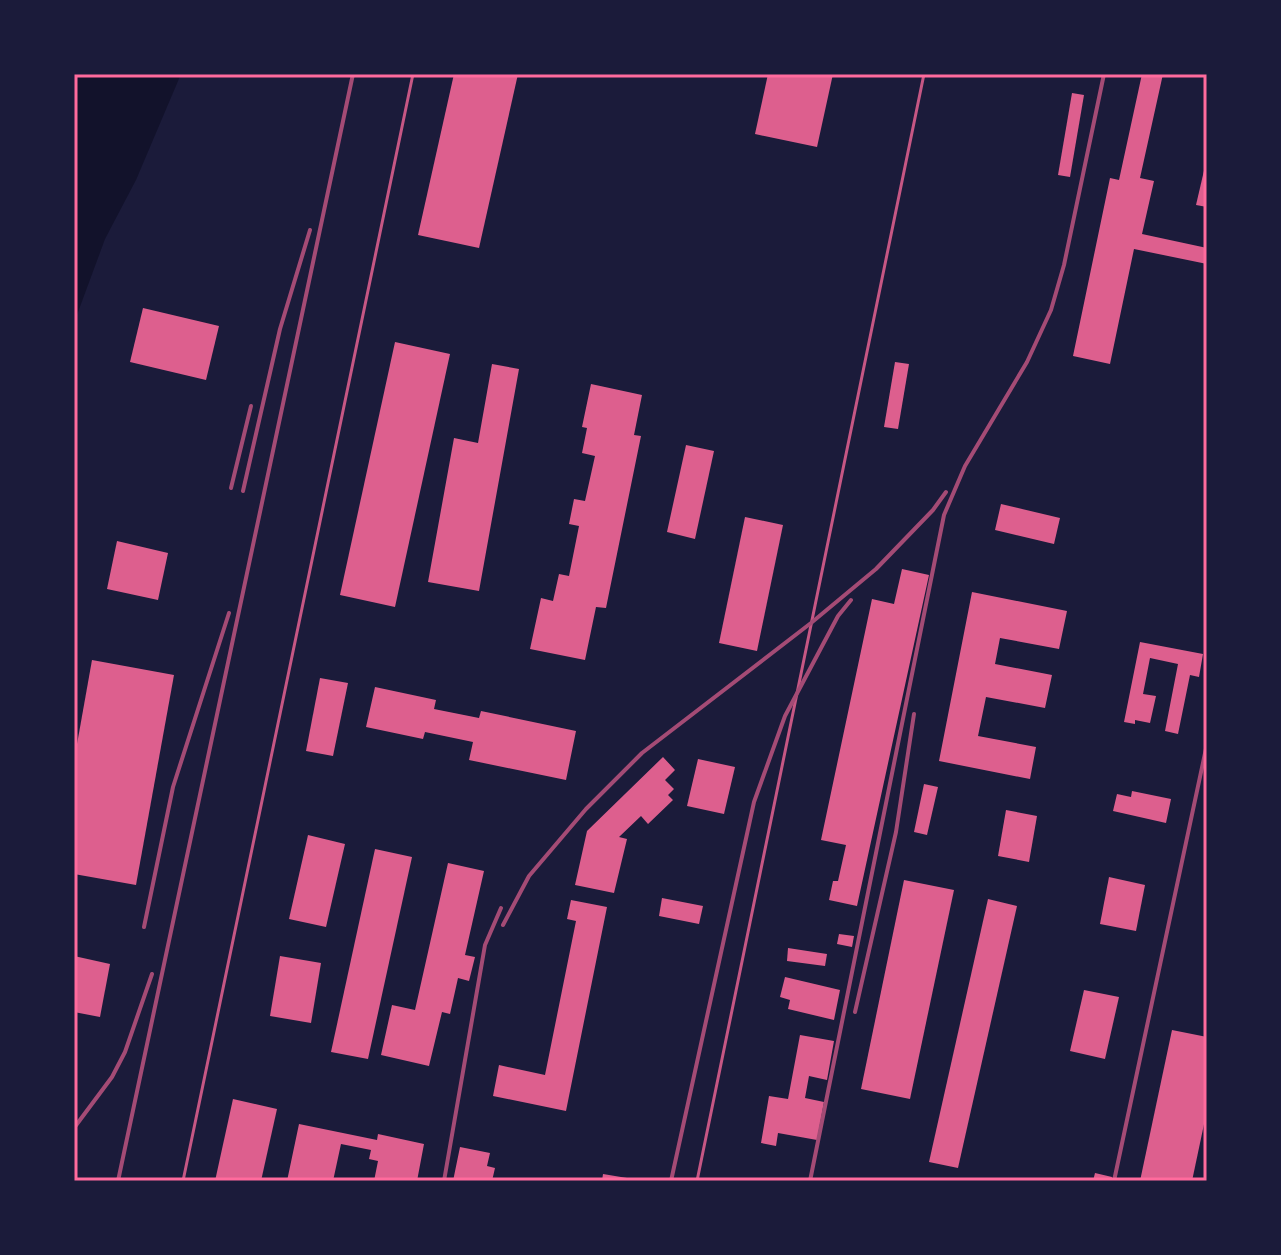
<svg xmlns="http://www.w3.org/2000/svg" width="1281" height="1255" font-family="'PT Sans',sans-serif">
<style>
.water{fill:#12122b}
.building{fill:#dd5f8e}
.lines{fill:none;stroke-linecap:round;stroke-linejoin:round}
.service{stroke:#c65784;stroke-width:3}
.rail{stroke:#a44b75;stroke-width:4}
.neatline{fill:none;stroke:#ff6b9d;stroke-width:3}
</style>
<rect width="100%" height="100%" fill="#1b1b3a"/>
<!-- water -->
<polygon class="water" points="74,74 181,74 136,180 105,239 74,323"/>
<!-- building -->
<g class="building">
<polygon points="454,74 518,74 479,248 418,235"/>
<polygon points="768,74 833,74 817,147 755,134"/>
<polygon points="1142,74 1163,74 1140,178 1154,181 1142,234 1207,248 1207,264 1134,249 1110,364 1073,356 1110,178 1119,180"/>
<polygon points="1072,93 1084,95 1070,177 1058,175"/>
<polygon points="1206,162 1207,162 1207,207 1196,205"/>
<polygon points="143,308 219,326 206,380 130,362"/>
<polygon points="395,342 450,354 395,607 340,595"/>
<polygon points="895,362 909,364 898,429 884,427"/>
<polygon points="492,364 519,369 479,591 428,582 454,438 478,443"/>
<polygon points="591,384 642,395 634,435 641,436 606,608 596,607 585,660 530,649 541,598 553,601 559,574 569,576 579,526 569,524 574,499 585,501 595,456 582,453 587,428 582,427"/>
<polygon points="686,445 714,451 695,539 667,532"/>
<polygon points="1001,504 1060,518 1054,544 995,530"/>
<polygon points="745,517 783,525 757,651 719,643"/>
<polygon points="117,541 168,553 158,600 107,589"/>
<polygon points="902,569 929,575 857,906 829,900 833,881 838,881 846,845 821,840 872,599 894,604"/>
<polygon points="972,592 1067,611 1059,649 1000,638 995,664 1052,675 1045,708 986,697 978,736 1036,747 1030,779 939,761"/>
<polygon points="1140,642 1203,654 1199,677 1190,675 1178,734 1165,731 1178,664 1150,658 1143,694 1156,696 1150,723 1135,720 1135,724 1124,722"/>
<polygon points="92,660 174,675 136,885 74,874 74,761"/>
<polygon points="320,678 348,683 333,756 306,751"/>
<polygon points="375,687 436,700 434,709 479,718 481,711 576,731 566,780 469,760 473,742 425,732 423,739 366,727"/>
<polygon points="663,757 675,770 665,780 674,789 668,795 673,800 648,824 641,816 619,837 627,839 614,893 575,885 587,831"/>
<polygon points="698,759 735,767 724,814 687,806"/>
<polygon points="924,784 938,787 927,835 914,832"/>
<polygon points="1132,791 1171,799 1166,823 1113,811 1117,794 1131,797"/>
<polygon points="1006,810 1037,816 1029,862 998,856"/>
<polygon points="308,835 345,844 326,927 289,919"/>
<polygon points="375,849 412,857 368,1059 331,1052"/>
<polygon points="448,863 484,871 465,955 475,957 469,981 458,978 450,1014 442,1012 429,1066 381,1055 392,1005 415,1010"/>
<polygon points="1109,877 1145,885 1136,931 1100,924"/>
<polygon points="904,880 954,890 910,1099 861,1089"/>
<polygon points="662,898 703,906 699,924 659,916"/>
<polygon points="988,899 1017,906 958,1168 929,1162"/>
<polygon points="571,900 607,907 566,1111 493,1096 499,1065 545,1075 576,921 567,919"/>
<polygon points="839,934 854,936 852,947 837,944"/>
<polygon points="788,948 827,954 825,966 787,961"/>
<polygon points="74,956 110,964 100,1017 74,1012"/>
<polygon points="280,956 321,963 311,1023 270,1016"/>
<polygon points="785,977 840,990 834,1020 788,1009 790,1000 780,997"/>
<polygon points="1084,990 1119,997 1105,1059 1070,1051"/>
<polygon points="1172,1030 1207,1037 1207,1110 1192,1181 1140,1181"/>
<polygon points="800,1035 834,1041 827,1080 809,1076 805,1098 824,1102 817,1140 778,1133 776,1146 761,1143 769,1096 788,1099"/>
<polygon points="233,1099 277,1109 261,1181 215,1181"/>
<polygon points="299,1124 377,1140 378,1134 424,1144 417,1181 374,1181 378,1161 369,1159 371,1150 341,1144 333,1181 287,1181"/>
<polygon points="460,1147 490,1153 487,1166 495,1168 492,1181 453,1181"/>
<polygon points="1095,1173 1112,1177 1111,1181 1093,1181"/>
<polygon points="603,1174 633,1179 633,1181 602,1181"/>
</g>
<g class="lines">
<!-- service -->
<g class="service">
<polyline points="183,1181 413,74"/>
<polyline points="697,1181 924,74"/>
</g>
<!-- rail -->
<g class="rail">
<polyline points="231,488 251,406"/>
<polyline points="243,491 280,329 310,230"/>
<polyline points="503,925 529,876 586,809 642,753 811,623 876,569 933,510 946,492"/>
<polyline points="144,927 173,787 229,613"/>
<polyline points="855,1012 896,832 914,714"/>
<polyline points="74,1128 112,1077 125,1052 152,974"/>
<polyline points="118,1181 353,74"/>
<polyline points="444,1181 485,945 501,908"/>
<polyline points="671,1181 754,802 785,716 838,616 851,600"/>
<polyline points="810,1181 944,515 965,466 1027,362 1051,310 1064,265 1104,74"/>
<polyline points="1114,1181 1207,744"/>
</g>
</g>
<!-- border -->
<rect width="1281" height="1255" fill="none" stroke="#1b1b3a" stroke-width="152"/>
<rect x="76" y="76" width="1129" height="1103" class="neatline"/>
</svg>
